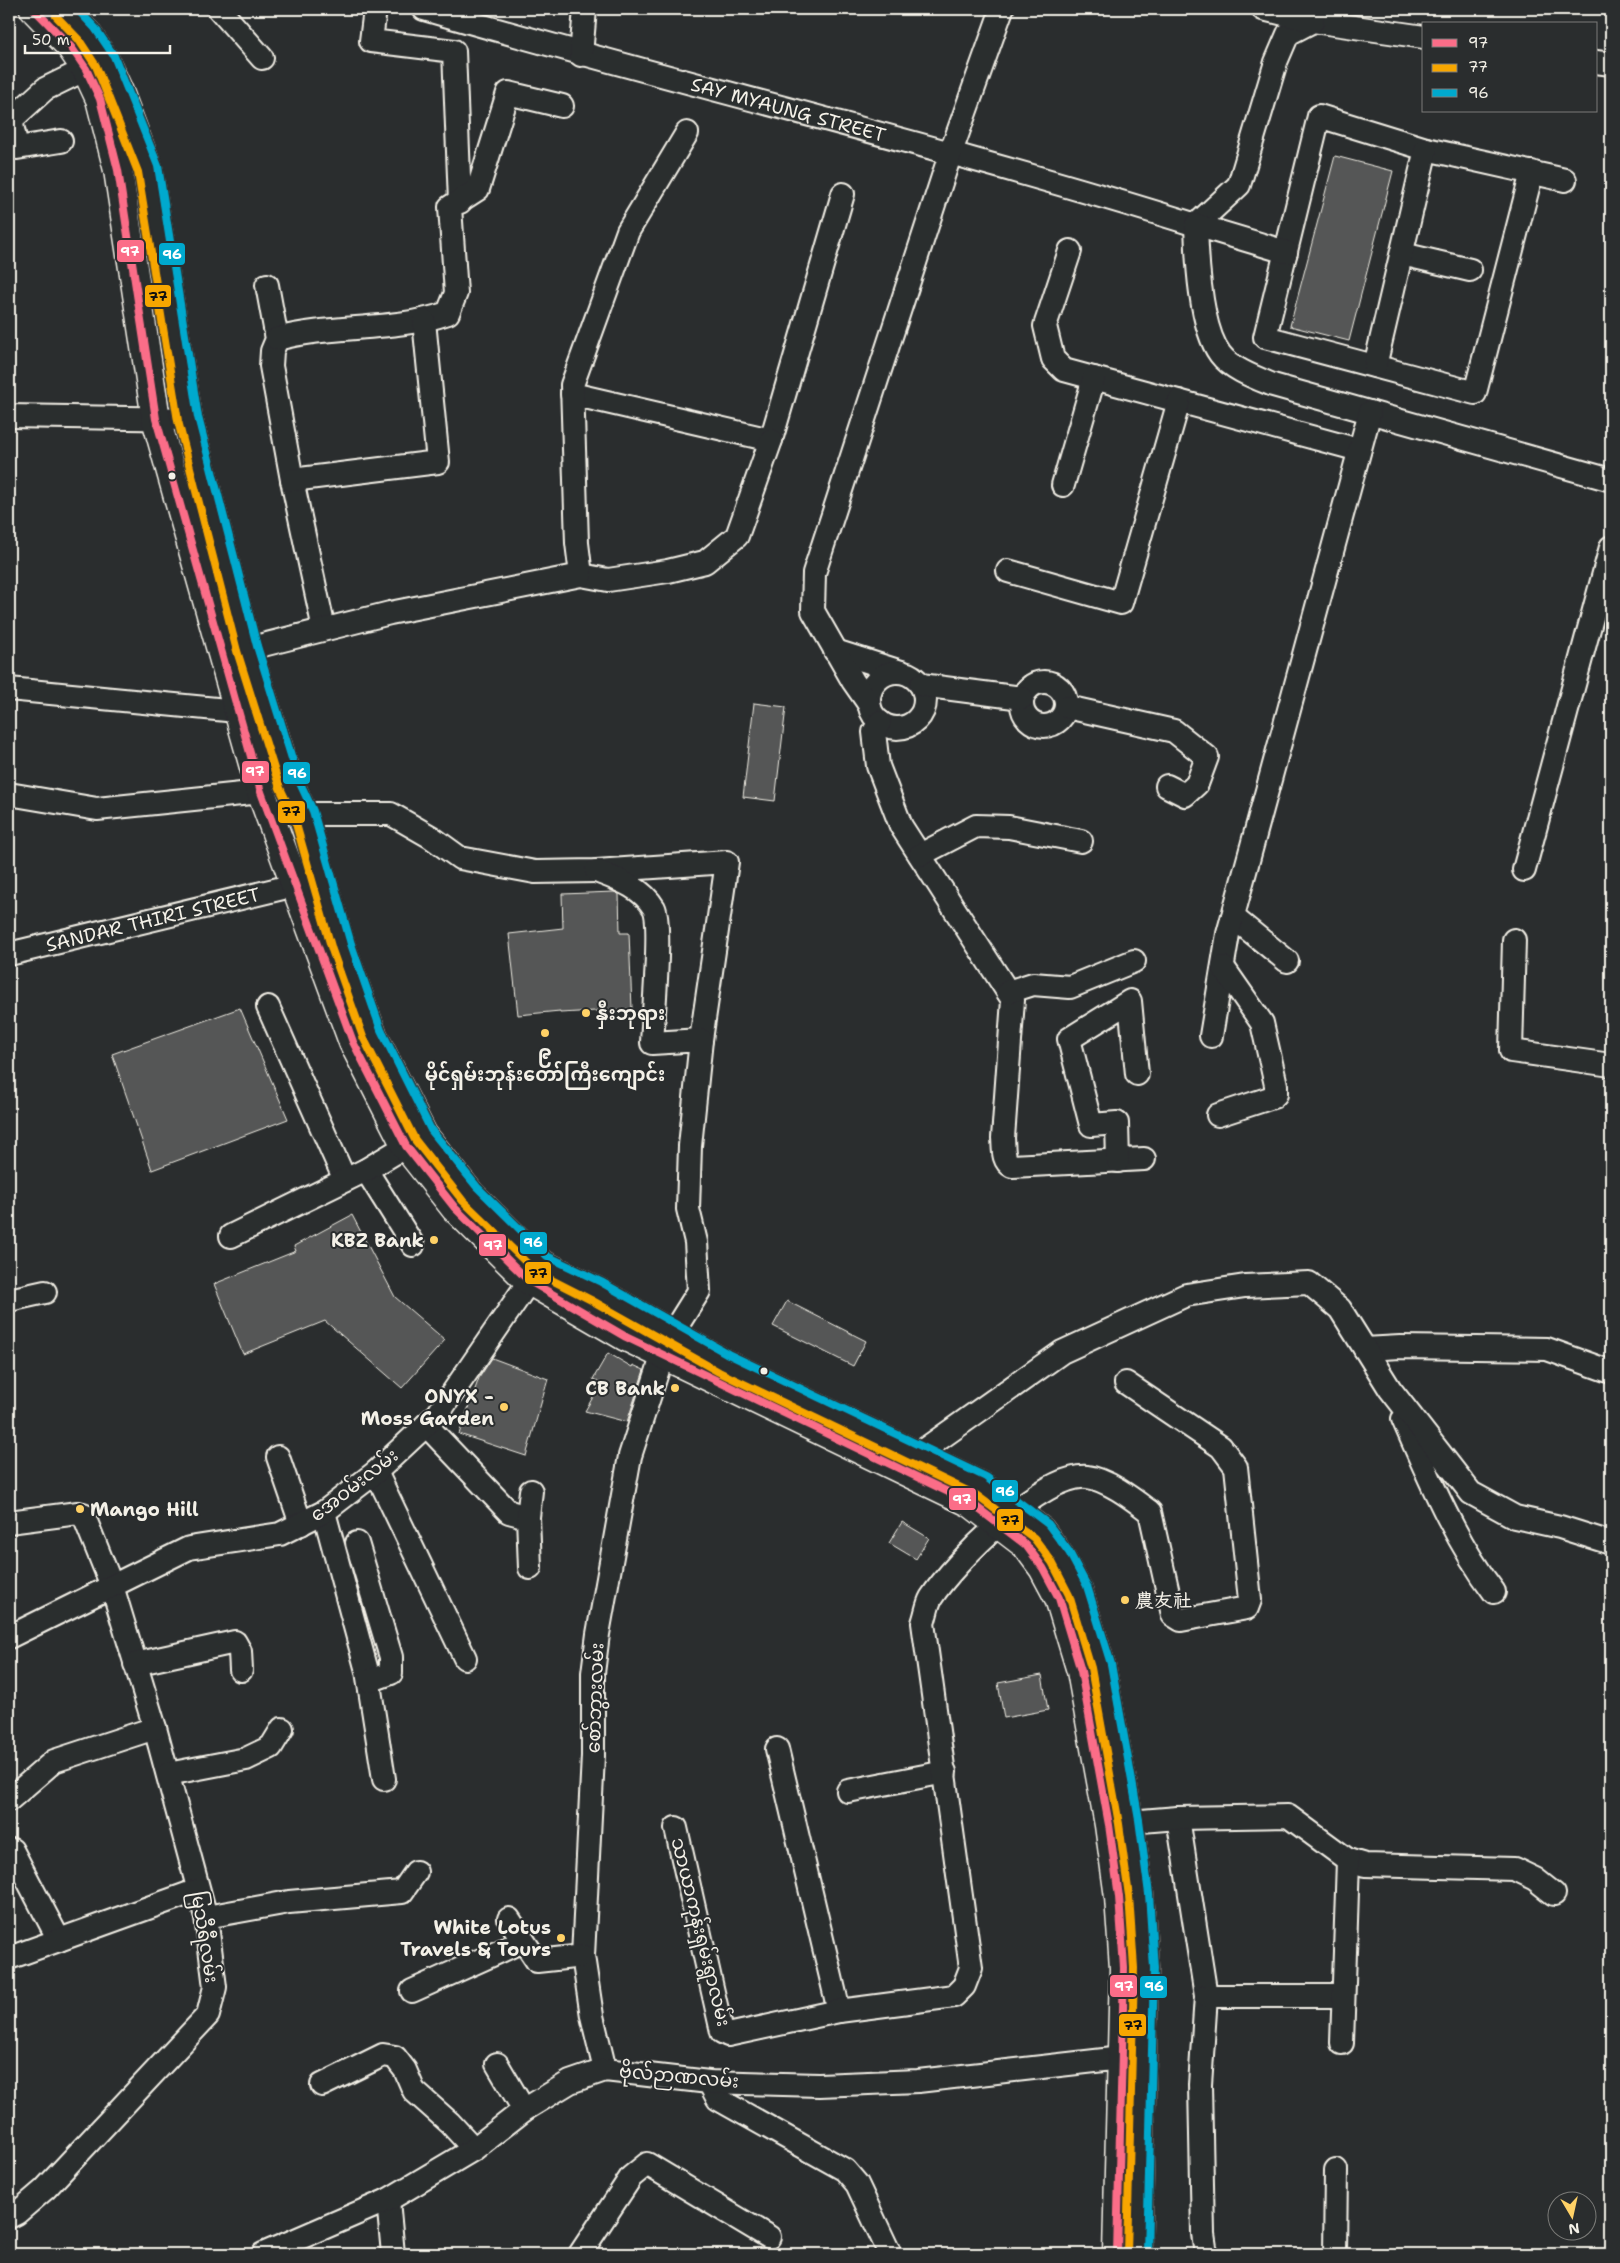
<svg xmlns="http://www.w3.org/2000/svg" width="1620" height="2263" font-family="'Shantell Sans','LXGW WenKai TC','Noto Sans Myanmar',sans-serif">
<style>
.building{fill:#555756;stroke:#f4f1e8}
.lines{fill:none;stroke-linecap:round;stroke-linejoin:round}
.minor-casing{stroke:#f4f1e8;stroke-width:26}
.highway-casing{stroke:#f4f1e8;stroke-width:31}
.minor{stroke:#2a2d2e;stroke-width:22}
.highway{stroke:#2a2d2e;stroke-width:28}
.bus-1-casing{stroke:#2a2d2e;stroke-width:11}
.bus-2-casing{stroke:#2a2d2e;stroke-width:11}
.bus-3-casing{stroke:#2a2d2e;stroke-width:11}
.bus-1{stroke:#fb6d88;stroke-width:8}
.bus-2{stroke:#f7a600;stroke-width:8}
.bus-3{stroke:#00a9ce;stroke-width:8}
.bus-dot{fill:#f4f1e8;stroke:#2a2d2e;stroke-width:2}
.poi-dot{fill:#ffd166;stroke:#2a2d2e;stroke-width:2}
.labels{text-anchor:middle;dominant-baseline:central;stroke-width:4;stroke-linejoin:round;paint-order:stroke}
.street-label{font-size:19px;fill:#f4f1e8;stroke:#2a2d2e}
.poi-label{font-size:19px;font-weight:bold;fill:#f4f1e8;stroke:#2a2d2e;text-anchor:end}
.line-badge{stroke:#2a2d2e;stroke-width:2}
.badge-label{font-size:14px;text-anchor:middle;font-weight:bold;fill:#fff}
.pale-badge-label{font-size:14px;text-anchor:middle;font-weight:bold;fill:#111}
</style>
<rect width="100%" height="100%" fill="#2a2d2e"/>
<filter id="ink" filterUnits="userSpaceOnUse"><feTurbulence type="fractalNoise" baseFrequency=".02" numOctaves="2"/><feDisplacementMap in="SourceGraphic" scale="10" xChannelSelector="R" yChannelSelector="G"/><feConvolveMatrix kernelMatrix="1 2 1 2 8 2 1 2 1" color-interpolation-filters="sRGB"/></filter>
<g filter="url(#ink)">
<!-- building -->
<g class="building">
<polygon points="1335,156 1393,171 1349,341 1290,326"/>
<polygon points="754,703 786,707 775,801 743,797"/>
<polygon points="614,892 619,894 620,933 629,933 632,1009 560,1013 560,1011 518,1015 509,934 563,928 562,894"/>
<polygon points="240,1008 288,1119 152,1170 112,1054"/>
<polygon points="352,1215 395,1297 445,1340 402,1388 325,1321 243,1354 214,1284 296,1251 294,1246"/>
<polygon points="787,1301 866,1341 853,1366 773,1326"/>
<polygon points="608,1353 632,1367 633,1365 644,1370 627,1422 585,1411 601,1383 593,1379"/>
<polygon points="492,1358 548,1379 526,1456 459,1434 479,1378"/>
<polygon points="902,1522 929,1538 916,1559 889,1543"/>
<polygon points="1042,1675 1048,1710 1004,1718 998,1683"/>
</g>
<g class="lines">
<!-- minor casing -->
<g class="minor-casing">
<g id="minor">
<polyline points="219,9 262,58"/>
<polyline points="375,9 371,41 454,51 460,202"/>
<path id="s1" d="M424,9C681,84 941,145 1196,225L1239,185L1276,62L1288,34L1313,21L1424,37"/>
<polyline points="1263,9 1313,21"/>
<polyline points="581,55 585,9"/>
<polyline points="1596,62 1611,64"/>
<polyline points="61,141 17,148 11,120 45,89 86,69"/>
<polyline points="1532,172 1475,393 1265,337 1319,116 1426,149 1565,180"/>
<polyline points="1070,251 1045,326 1053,359 1064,370 1359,450"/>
<path d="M1286,252L1196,225C1197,259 1200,327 1220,354C1231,369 1256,378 1273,385L1611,480"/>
<polyline points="1402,254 1470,270"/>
<polyline points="267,285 277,339 272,351 271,366 292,480 324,629"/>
<path d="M277,339C333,324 393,332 448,313L456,293L450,207L478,189L508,93L562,106"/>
<polyline points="1375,366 1426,149"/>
<polyline points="572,394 771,440 843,194"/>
<polyline points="9,416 188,419"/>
<polyline points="292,480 438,462 424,321"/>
<polyline points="1063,485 1094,378"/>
<polyline points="1008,571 1121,603 1179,401"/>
<polyline points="581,575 608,580 668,571 705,562 737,536 771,440"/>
<polyline points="247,649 390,613 581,575 577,543 572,385 628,231 687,133"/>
<polyline points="835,651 901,672"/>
<circle cx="897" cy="700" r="28"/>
<circle cx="1044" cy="704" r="22"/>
<polyline points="921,685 1022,698"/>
<polyline points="9,689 237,711 254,708"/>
<polyline points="869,704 853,681 813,611 814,573 951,152 1002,9"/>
<polyline points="1067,707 1174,731 1207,757 1197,784 1185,795 1167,786"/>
<path d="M880,722L874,732L878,766L901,826L1013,1000L1003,1138C1004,1148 1002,1161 1012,1166L1144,1159"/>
<polyline points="9,794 97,809 261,792"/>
<polyline points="303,814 391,814 431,837 460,858 535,872 596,871 727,862 701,1040"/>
<polyline points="920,855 976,826 1009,827 1081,841"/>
<polyline points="1524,870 1611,547"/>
<path d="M596,871C617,879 642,887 654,908C662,924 653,1020 652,1043L701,1040L690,1146L688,1209L696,1242L699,1291L672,1334L663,1354L630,1456L598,1634L593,1673V1756L583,1956L592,2016L605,2070"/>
<polyline points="1233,917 1287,961"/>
<polyline points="1514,940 1511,1051 1611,1065"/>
<path id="s2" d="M9,954L295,885"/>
<polyline points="1008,992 1033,984 1070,987 1134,961"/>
<polyline points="268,1007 345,1180"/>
<polyline points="1211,1036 1228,934 1370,412"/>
<polyline points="1218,1115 1273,1097 1276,1094 1276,1085 1262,1023 1223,967"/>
<polyline points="1118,1161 1117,1123 1091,1125 1069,1039 1130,1001 1137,1074"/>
<polyline points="366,1170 413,1245"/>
<polyline points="231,1236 366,1170 406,1146"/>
<polyline points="9,1300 45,1292"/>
<polyline points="1365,1349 1400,1347 1547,1349 1611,1372"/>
<path d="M1403,1419C1429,1478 1455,1541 1494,1592"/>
<polyline points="426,1425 509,1512 528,1517"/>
<polyline points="278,1457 301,1524"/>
<polyline points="911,1468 918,1454 1062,1352 1186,1295 1245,1286 1309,1283 1340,1309 1390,1389 1471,1493 1515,1517 1560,1527 1611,1543"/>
<polyline points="376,1472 465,1658"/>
<polyline points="324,1512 367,1671 384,1779"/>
<polyline points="9,1522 78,1513 83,1514 112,1586 155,1728 206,1917 215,1987 208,2015 45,2189 17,2213 9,2217"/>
<polyline points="357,1543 391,1657 391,1673 369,1681"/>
<polyline points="530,1568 528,1517 531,1491"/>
<polyline points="9,1637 189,1548 280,1534 324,1512 376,1472 438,1414 539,1267"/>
<polyline points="135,1664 235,1642 240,1651 241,1670"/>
<polyline points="777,1749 839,2011"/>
<polyline points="168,1774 246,1759 271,1747 282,1729"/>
<polyline points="848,1791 945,1772"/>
<polyline points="9,1800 54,1761 155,1728"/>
<polyline points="1178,1818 1206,1996 1200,2085 1203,2234 1206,2254"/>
<polyline points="1129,1822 1178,1818 1288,1816 1348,1860 1365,1865 1514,1869 1535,1879 1554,1894"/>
<path d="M676,1828L722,2032L728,2035L839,2011L954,1996L964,1986L971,1968L923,1623C926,1615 927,1605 931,1598C954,1562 1043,1473 1087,1477C1107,1479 1134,1500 1150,1512L1173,1615L1181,1620L1247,1608L1250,1600L1236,1467L1221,1447L1126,1383"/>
<polyline points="12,1850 59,1940"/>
<polyline points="206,1917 289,1902 402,1892 416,1872"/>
<polyline points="509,1919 537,1961 583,1956"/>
<polyline points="9,1958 198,1890"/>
<polyline points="412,1991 523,1941"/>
<polyline points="1206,1996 1343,1996"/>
<polyline points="1342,2043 1348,1860"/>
<polyline points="497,2064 524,2110"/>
<polyline points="709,2082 718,2099 845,2170 857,2184 890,2254"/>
<polyline points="322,2085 383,2055 395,2057 405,2070 414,2091 450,2123 474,2149"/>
<polyline points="388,2200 393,2254"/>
<polyline points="263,2254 388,2200 474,2149 524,2110 570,2082 605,2070 709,2082 819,2085 918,2081 1139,2056"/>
<polyline points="580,2254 631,2177 647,2164 769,2237"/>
<polyline points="1335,2254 1336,2170"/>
</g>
</g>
<!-- highway casing -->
<g class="highway-casing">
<g id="highway">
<polyline points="34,9 71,47 86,69 100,99 118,170 156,419 261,792 353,1042 406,1146 455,1208 528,1280 626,1337 971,1503 1026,1545 1043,1568 1059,1598 1081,1671 1109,1825 1119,1897 1124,1968 1117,2254"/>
<polyline points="63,9 87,34 105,61 119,92 148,169 188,419 247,649 290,785 303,814 341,947 372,1034 423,1135 470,1194 541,1264 596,1291 723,1363 981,1486 1041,1531 1060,1557 1078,1591 1101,1666 1129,1822 1139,1895 1144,1968 1137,2254"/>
</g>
</g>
<!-- minor -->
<use href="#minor" class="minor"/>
<!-- highway -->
<use href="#highway" class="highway"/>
<!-- bus-1 casing -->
<g class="bus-1-casing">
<polyline id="bus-1" points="34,9 71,47 86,69 100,99 118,170 156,419 261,792 353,1042 406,1146 455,1208 528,1280 626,1337 971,1503 1026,1545 1043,1568 1059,1598 1081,1671 1109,1825 1119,1897 1124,1968 1117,2254"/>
</g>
<!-- bus-2 casing -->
<g class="bus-2-casing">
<polyline id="bus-2" points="56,16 79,40 96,66 138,172 178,421 237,651 280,788 294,817 332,950 363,1037 415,1140 463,1201 536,1272 591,1300 719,1372 976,1495 1034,1538 1052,1562 1069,1595 1091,1668 1119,1824 1129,1896 1134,1968 1127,2254"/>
</g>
<!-- bus-3 casing -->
<g class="bus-3-casing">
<polyline id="bus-3" points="77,9 95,28 114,56 158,166 198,417 257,646 299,781 313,811 351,944 381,1030 431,1130 477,1187 547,1256 601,1282 728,1354 986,1477 1048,1524 1069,1552 1087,1586 1111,1664 1139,1820 1149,1894 1154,1968 1147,2254"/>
</g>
<!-- bus-1 -->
<use href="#bus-1" class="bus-1"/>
<!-- bus-2 -->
<use href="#bus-2" class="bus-2"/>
<!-- bus-3 -->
<use href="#bus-3" class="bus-3"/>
</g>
</g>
<!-- markers -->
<g class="bus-dot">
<circle cx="172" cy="476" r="4.5"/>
<circle cx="764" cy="1371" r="4.5"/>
</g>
<g class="poi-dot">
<circle cx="586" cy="1013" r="5"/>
<circle cx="545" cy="1033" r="5"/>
<circle cx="434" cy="1240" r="5"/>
<circle cx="675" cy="1388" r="5"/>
<circle cx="504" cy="1407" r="5"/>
<circle cx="80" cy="1509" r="5"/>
<circle cx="1125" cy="1600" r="5"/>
<circle cx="561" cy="1938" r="5"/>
</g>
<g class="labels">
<!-- street labels -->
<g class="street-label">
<text stroke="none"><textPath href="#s1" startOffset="378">SAY MYAUNG STREET</textPath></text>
<text stroke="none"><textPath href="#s2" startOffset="148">SANDAR THIRI STREET</textPath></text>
<text transform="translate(354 1485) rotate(-38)">အေဝမ်းလမ်း</text>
<text transform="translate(595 1698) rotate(-88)">စော်ဘွားလမ်း</text>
<text transform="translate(701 1932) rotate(76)">သာယာကုန်းရှမ်းရွာလမ်း</text>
<text transform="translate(205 1937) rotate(81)">မြသီရီလမ်း</text>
<text transform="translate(679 2076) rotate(5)">ဗိုလ်ဉာဏလမ်း</text>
</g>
<!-- poi labels -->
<g class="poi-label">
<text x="596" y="1013" text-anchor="start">နှီးဘုရား</text>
<text x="545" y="1052" text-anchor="middle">၉<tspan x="545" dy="22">မိုင်ရှမ်းဘုန်းတော်ကြီးကျောင်း</tspan></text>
<text x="424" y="1240">KBZ Bank</text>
<text x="665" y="1388">CB Bank</text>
<text x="494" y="1396">ONYX -<tspan x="494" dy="22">Moss Garden</tspan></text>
<text x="90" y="1509" text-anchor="start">Mango Hill</text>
<text x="1135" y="1600" text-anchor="start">農友社</text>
<text x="551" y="1927">White Lotus<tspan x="551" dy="22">Travels &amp; Tours</tspan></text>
</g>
</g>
<g class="line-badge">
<rect x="116" y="239" width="29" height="24" rx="5" fill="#fb6d88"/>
<rect x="158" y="242" width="28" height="24" rx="5" fill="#00a9ce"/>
<rect x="144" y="284" width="28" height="24" rx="5" fill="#f7a600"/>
<rect x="241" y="760" width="29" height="24" rx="5" fill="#fb6d88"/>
<rect x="282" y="761" width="29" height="24" rx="5" fill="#00a9ce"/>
<rect x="277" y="800" width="29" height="24" rx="5" fill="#f7a600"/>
<rect x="519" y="1231" width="29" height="24" rx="5" fill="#00a9ce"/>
<rect x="478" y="1233" width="29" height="24" rx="5" fill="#fb6d88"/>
<rect x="524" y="1261" width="28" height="24" rx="5" fill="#f7a600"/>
<rect x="991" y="1479" width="28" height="24" rx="5" fill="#00a9ce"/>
<rect x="948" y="1487" width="29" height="24" rx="5" fill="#fb6d88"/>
<rect x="996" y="1508" width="28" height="24" rx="5" fill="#f7a600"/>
<rect x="1109" y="1974" width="29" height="24" rx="5" fill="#fb6d88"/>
<rect x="1139" y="1975" width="29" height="24" rx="5" fill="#00a9ce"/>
<rect x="1118" y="2013" width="29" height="24" rx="5" fill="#f7a600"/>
</g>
<g class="badge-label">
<text x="130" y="256">97</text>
<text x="172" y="259">96</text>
<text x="255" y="776">97</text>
<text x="297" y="778">96</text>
<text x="533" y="1247">96</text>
<text x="493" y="1250">97</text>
<text x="1005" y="1496">96</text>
<text x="962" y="1504">97</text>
<text x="1124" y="1991">97</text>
<text x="1154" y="1991">96</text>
</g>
<g class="pale-badge-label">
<text x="158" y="301">77</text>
<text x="291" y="816">77</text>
<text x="538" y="1278">77</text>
<text x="1010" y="1525">77</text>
<text x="1133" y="2030">77</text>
</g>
<!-- margin -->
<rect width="1620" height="2263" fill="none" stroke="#2a2d2e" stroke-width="30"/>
<rect x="15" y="15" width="1590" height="2233" fill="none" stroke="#f4f1e8" stroke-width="2" filter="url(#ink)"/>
<!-- legend -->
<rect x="1422" y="22" width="175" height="90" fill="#2a2d2e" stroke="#7b7b78"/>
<rect x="1432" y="39" width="25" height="8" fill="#fb6d88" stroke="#7b7b78"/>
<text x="1468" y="48" font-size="15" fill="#f4f1e8">97</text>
<rect x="1432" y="64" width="25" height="8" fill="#f7a600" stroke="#7b7b78"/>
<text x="1468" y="72" font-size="15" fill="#f4f1e8">77</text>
<rect x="1432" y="89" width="25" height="8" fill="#00a9ce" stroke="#7b7b78"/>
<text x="1468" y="98" font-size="15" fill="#f4f1e8">96</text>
<!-- north arrow -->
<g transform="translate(1572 2216) rotate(171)"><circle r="24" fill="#2a2d2e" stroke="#7b7b78"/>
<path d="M0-4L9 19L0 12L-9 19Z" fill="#ffd166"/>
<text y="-8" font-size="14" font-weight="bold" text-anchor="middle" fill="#f4f1e8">N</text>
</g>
<!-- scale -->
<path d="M25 45v8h145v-8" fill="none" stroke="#f4f1e8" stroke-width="2.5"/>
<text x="32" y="45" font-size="15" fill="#f4f1e8" stroke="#2a2d2e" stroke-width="4" paint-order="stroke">50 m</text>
</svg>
